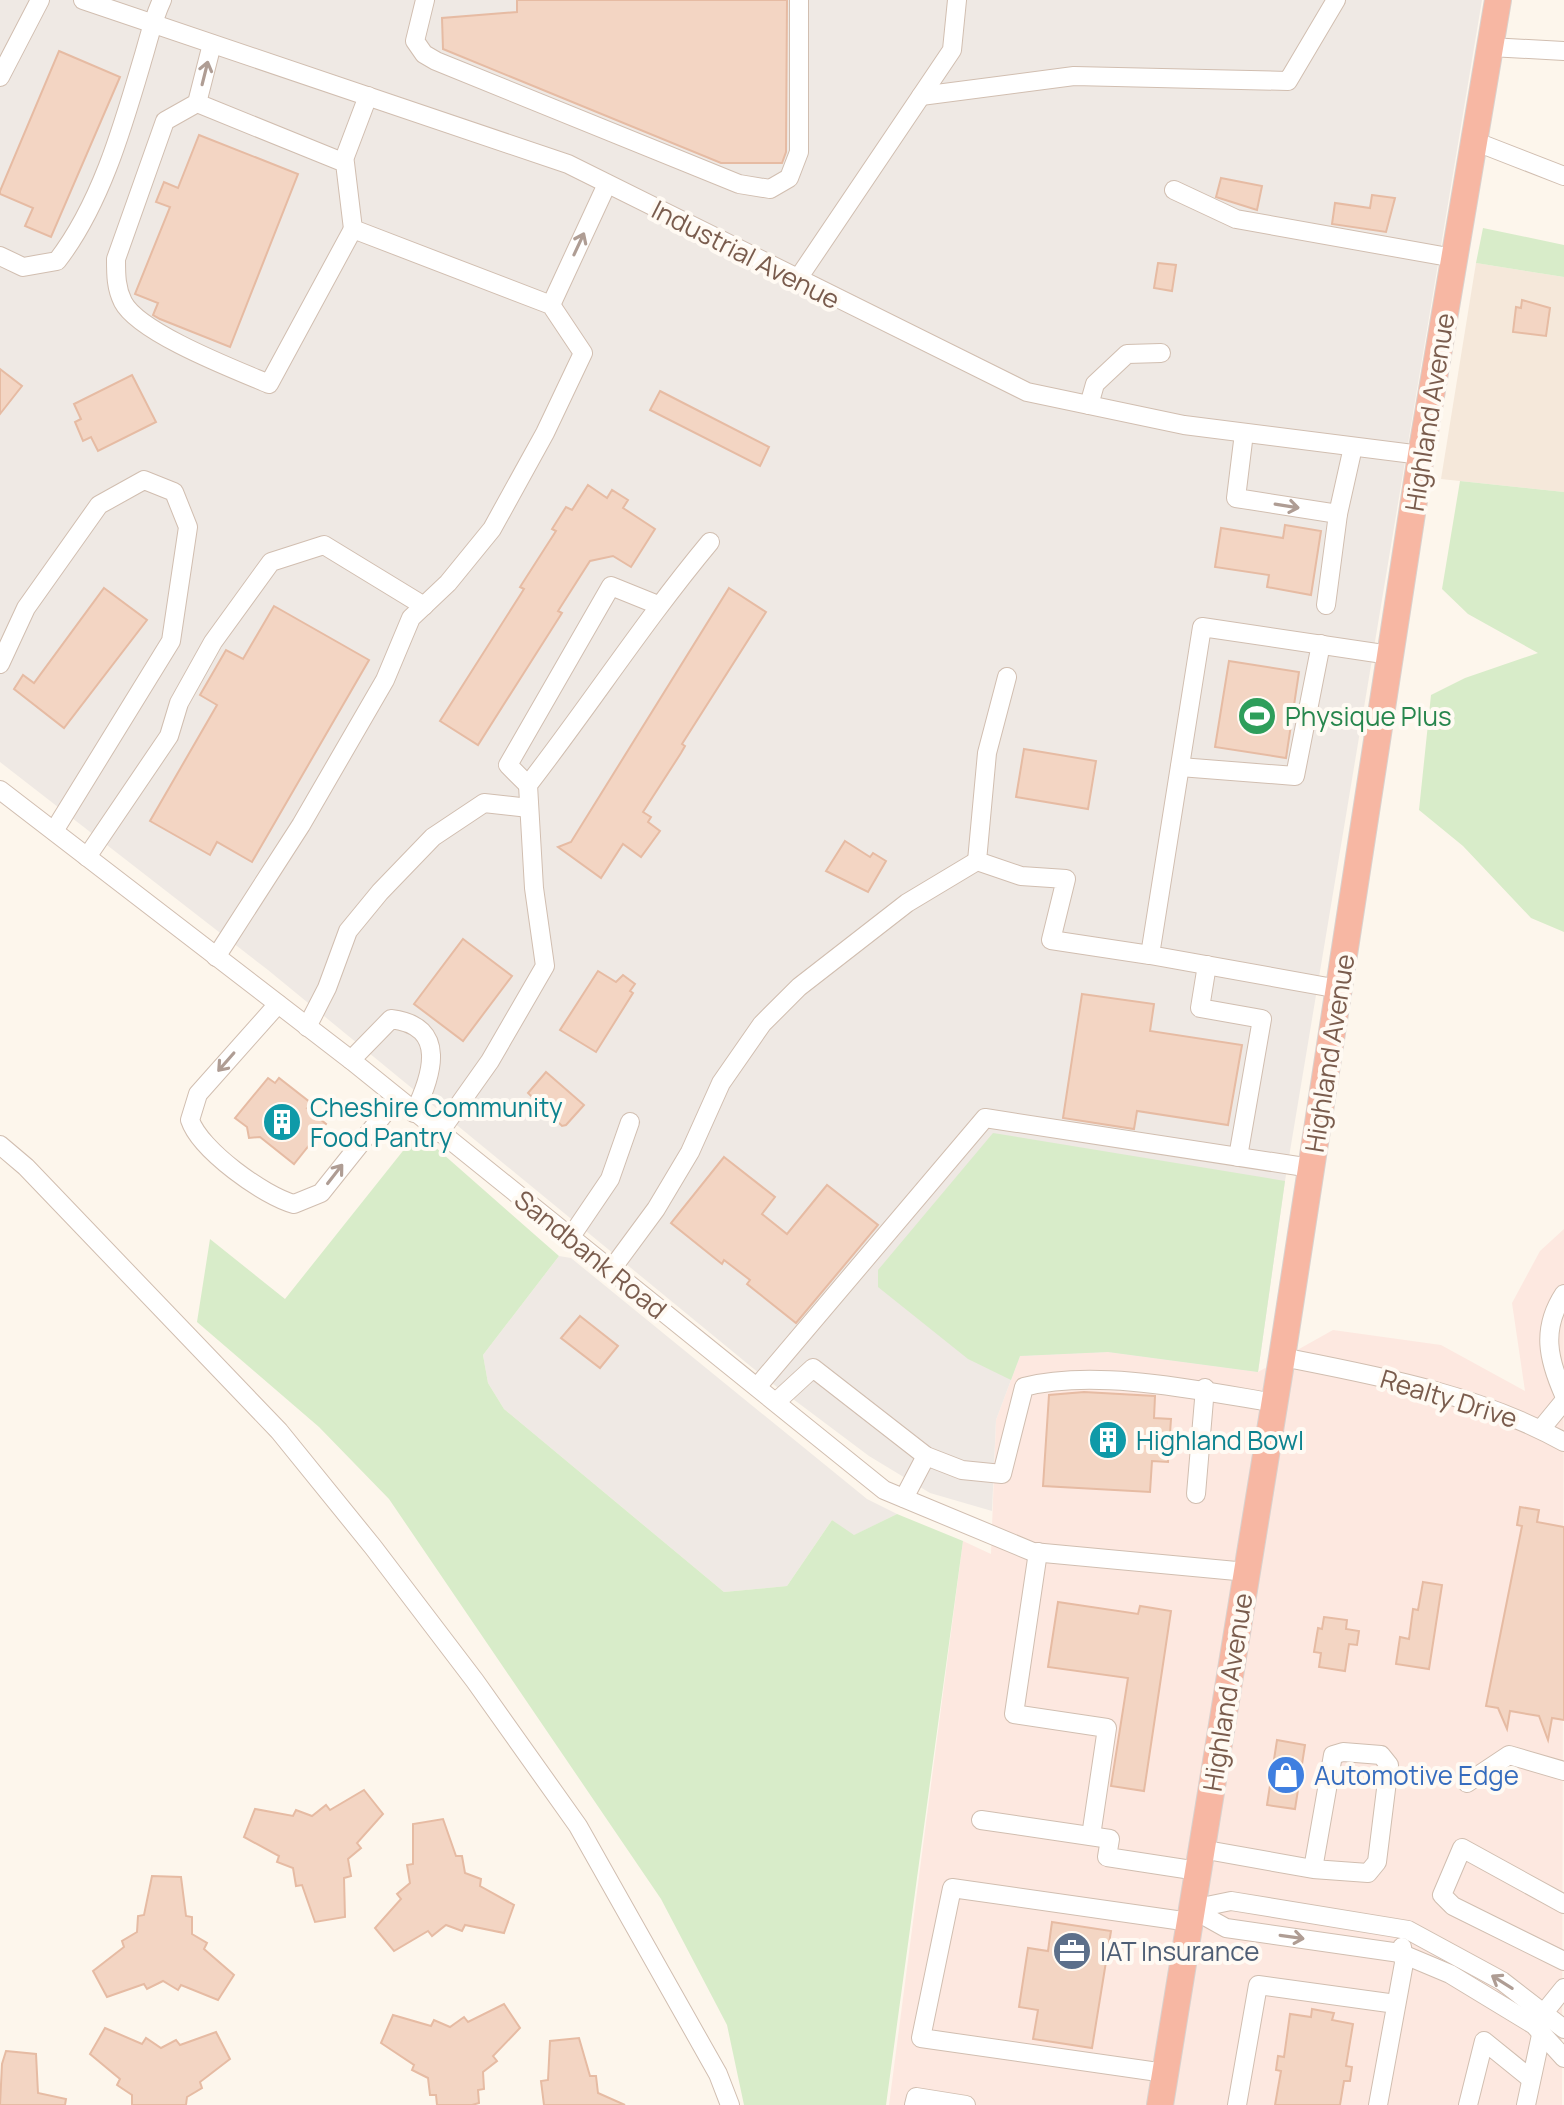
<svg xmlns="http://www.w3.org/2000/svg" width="1564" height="2105" font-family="Manrope,sans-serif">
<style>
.residential{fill:#f5e8da}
.commercial{fill:#fde8e0}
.industrial{fill:#efe9e4}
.green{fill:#d8ecc9}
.building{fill:#f3d5c3;stroke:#e6bba3;stroke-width:2}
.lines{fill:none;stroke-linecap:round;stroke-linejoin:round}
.minor-casing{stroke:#d1beb0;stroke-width:20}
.highway-casing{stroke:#dad1cd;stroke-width:28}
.minor{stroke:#fff;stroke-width:18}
.highway{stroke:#f7b7a3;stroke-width:26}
.oneway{stroke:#af9d94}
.labels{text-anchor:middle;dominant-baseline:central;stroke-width:8;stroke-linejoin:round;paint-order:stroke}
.street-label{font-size:26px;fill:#7a5c4d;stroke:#fffaf3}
.leisure-label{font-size:26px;fill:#27864d;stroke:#fffaf3;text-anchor:start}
.culture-label{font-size:26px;fill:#0d838f;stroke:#fffaf3;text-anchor:start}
.shop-label{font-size:26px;fill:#366cbe;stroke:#fffaf3;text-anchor:start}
.service-label{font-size:26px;fill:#4e5e75;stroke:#fffaf3;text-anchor:start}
</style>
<rect width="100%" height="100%" fill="#fdf6ec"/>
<!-- residential -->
<polygon class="residential" points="1476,263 1564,277 1564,492 1441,479"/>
<!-- commercial -->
<polygon class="commercial" points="1564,1229 1562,2105 889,2105 963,1541 991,1554 996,1420 1020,1356 1108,1352 1258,1372 1333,1330 1441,1345 1525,1391 1512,1303 1540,1251"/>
<!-- industrial -->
<g class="industrial">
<polygon points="0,0 1482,0 1285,1181 1258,1372 1108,1352 1020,1356 996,1420 992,1511 930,1493 869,1456 765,1378 268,970 0,762"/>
<polygon points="559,1256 571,1258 867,1499 897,1514 853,1536 832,1520 787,1586 724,1592 504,1409 488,1383 483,1355"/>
</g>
<!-- green -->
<g class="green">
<polygon points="1483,228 1564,245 1564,277 1476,263"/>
<polygon points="1460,481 1564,492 1564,932 1531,918 1463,846 1419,810 1431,695 1465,678 1538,653 1468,614 1442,589"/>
<polygon points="418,1132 559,1256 483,1355 488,1383 504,1409 724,1592 787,1586 832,1520 854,1535 897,1514 963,1541 886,2105 744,2105 727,2025 661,1899 389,1499 319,1427 197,1322 210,1239 285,1299"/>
<polygon points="993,1133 1285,1181 1258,1372 1108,1352 1020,1356 1011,1380 968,1359 878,1287 878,1270"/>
</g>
<!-- building -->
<g class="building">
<polygon points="517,0 787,0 786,152 782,163 721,163 443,49 442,18 517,12"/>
<polygon points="59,51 120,77 51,237 25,226 33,208 0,194 0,191"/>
<polygon points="199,135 298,174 230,347 160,319 153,315 158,303 135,294 170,207 156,202 164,182 178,188"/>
<polygon points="1221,178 1262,186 1257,210 1216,197"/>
<polygon points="1372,195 1395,198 1386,232 1332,224 1335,203 1370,208"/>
<polygon points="1158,263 1176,265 1172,291 1154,288"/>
<polygon points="1522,300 1550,308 1546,336 1513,332 1516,307 1521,308"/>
<polygon points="0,369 22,386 0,414"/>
<polygon points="132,375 156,422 98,451 91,437 83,441 75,422 81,419 74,404"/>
<polygon points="660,391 769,447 760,466 650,410"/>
<polygon points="588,485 607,498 612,490 628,500 623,508 655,529 631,567 613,556 590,561 558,611 562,613 478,745 440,721 524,589 520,587 556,531 552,529 566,507 572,510"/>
<polygon points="1285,525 1321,531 1311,595 1267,587 1269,575 1215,567 1221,528 1283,538"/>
<polygon points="104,588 147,620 64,728 14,689 23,675 34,683"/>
<polygon points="729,588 766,612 682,744 685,746 681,753 643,812 651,817 648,822 660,831 641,857 623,844 601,878 558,847 571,842"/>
<polygon points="274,606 369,660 252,862 217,842 210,855 150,821 217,705 200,695 226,650 243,659"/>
<polygon points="1229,661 1299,672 1286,758 1215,747"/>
<polygon points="1024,749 1096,761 1088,809 1016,797"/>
<polygon points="845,841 870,857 873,853 886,861 868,892 826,871"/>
<polygon points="463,939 512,976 463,1041 414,1004"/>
<polygon points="598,971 616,982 623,975 635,984 630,991 633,993 596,1052 560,1030"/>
<polygon points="1082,994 1154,1004 1150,1031 1242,1045 1228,1125 1137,1111 1134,1129 1063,1118"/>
<polygon points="546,1072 584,1105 566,1125 562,1126 528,1093"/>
<polygon points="268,1078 275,1083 279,1078 311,1103 307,1108 326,1124 294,1164 260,1137 249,1138 247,1127 235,1118"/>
<polygon points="724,1157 775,1197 762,1214 787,1234 827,1185 878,1225 796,1323 747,1284 750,1280 724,1260 722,1264 671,1223"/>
<polygon points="580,1316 618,1346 600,1368 561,1338"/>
<polygon points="1084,1392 1155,1396 1154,1418 1171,1419 1168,1462 1152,1461 1150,1492 1043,1486 1049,1395"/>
<polygon points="1520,1507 1539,1510 1537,1522 1564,1527 1564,1720 1552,1718 1548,1740 1539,1716 1510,1711 1507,1729 1498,1708 1486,1706 1522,1526 1517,1525"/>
<polygon points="1423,1582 1442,1585 1429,1669 1396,1664 1400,1637 1409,1639 1413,1609 1418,1610"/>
<polygon points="1058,1602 1138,1614 1140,1606 1171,1611 1144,1791 1111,1786 1128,1678 1048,1667"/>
<polygon points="1324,1617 1347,1620 1346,1629 1359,1631 1357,1645 1349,1644 1345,1671 1319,1667 1321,1653 1314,1652 1318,1628 1322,1629"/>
<polygon points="1277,1740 1305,1745 1295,1809 1267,1805"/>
<polygon points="364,1790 383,1814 357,1843 361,1848 348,1859 351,1876 344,1878 345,1917 315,1922 302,1885 296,1886 293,1868 277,1862 279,1856 244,1837 255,1809 293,1816 296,1810 312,1816 326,1805 330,1810"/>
<polygon points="443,1819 456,1856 462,1856 465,1873 481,1879 480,1886 514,1905 504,1933 465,1925 462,1931 446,1925 432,1936 428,1931 394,1951 375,1928 401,1899 397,1894 410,1883 407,1865 413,1864 413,1824"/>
<polygon points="152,1876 181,1877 186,1916 192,1917 192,1934 207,1943 204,1949 234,1975 218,2000 181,1985 178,1990 163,1981 147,1989 144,1984 107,1997 93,1971 124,1947 122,1941 137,1932 138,1916 144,1915"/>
<polygon points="1052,1922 1111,1931 1092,2048 1033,2039 1038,2010 1019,2007 1028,1948 1048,1951"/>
<polygon points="504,2004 520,2028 493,2056 497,2061 483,2072 484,2089 478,2090 479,2103 472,2105 437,2105 436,2095 430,2095 428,2078 412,2070 414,2065 381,2043 393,2015 431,2026 434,2020 450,2027 464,2017 468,2022"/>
<polygon points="1312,2009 1334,2013 1332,2020 1353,2024 1346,2066 1352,2067 1350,2081 1344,2081 1340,2105 1275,2105 1281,2071 1276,2070 1278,2056 1284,2057 1290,2014 1311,2017"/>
<polygon points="105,2028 142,2044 146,2038 161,2048 176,2040 180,2045 216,2032 230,2059 200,2082 202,2088 187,2097 186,2105 132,2105 132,2095 117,2085 120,2079 90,2054"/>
<polygon points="579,2038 590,2076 596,2076 598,2093 625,2105 544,2105 541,2081 548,2080 550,2041"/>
<polygon points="6,2051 36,2054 38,2093 66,2099 65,2105 0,2105 2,2064"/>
</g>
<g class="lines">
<!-- minor casing -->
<g class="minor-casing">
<g id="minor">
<polyline points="83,0 568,164 1027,392 1184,425 1421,455"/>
<polyline points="425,0 415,41 424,54 436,61 739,184 770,189 789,178 799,152 799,0"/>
<path d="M212,44L197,103L165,121L116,259C116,275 116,288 123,302C139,333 236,370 269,384L353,229"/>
<polyline points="1490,47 1564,51"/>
<polyline points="0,77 40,0"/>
<polyline points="921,96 1074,76 1288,81 1336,0"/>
<polyline points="197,103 345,163 353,229 551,305 583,353 545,433 492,529 448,583 411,618 385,680 301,825 216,957"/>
<polyline points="1474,141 1564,176"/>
<polyline points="343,162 368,96"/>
<polyline points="1174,190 1236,219 1454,258"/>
<path d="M0,256L23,267L57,261C101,204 123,126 143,58C149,38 153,19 162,0"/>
<polyline points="797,280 952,50 957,0"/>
<polyline points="551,305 607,184"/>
<polyline points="1089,405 1095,384 1127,354 1161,353"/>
<polyline points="1244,433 1236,498 1338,514"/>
<polyline points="1326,605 1338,514 1353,447"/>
<polyline points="0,664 26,608 99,505 144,480 174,492 188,527 171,641 54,831"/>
<polyline points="1007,677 987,753 977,861 1021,876 1066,879 1051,940 1150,955"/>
<polyline points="1180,767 1295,776 1321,644"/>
<polyline points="528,785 508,765 611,586 658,605"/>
<polyline points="0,790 351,1060 884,1490 1033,1552 1247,1572"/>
<polyline points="87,857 169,736 179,703 213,642 271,562 324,545 424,606"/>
<polyline points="1207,965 1200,1008 1262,1019 1238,1157"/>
<polyline points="1339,989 1150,955 1202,627 1390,655"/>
<path d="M278,1004L198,1094L190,1120C200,1150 264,1196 294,1204L321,1193L396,1099"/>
<polyline points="307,1027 327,988 348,931 380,892 433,837 484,803 529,808"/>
<path d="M351,1060L391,1019C449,1026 432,1076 414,1113"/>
<path d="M439,1133L490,1061L545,966L534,888L528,785C590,705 645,620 710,542"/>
<polyline points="0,1145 26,1167 279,1431 373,1547 475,1681 578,1826 718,2074 730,2105"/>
<polyline points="570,1238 610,1179 630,1122"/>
<polyline points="611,1270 656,1209 690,1152 721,1083 762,1024 799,987 907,903 977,861"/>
<path d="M1564,1294C1541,1329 1548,1359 1564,1395"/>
<path d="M1282,1357C1379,1376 1477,1394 1564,1442"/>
<polyline points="757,1387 985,1118 1311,1168"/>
<path d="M776,1402L813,1368L926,1456L962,1470L1002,1474L1024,1387C1096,1368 1202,1391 1275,1403"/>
<polyline points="1541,1429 1564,1401"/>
<polyline points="1196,1494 1205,1388"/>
<polyline points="904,1498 926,1456"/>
<polyline points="1038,1552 1014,1714 1107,1728 1091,1836"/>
<polyline points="1467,1783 1509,1755 1564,1771"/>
<polyline points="981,1820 1110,1839 1107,1857 1198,1871"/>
<polyline points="1201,1849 1313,1869 1333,1755 1343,1752 1381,1755 1389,1765 1377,1862 1368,1873 1313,1869"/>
<polyline points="1564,1904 1462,1848 1442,1895 1453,1906 1564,1961"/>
<polyline points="1192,1909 1226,1928 1400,1953 1450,1974 1534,2025 1564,2058"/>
<polyline points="1192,1909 1231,1901 1408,1930 1502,1981 1564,2029"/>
<polyline points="1538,2020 1564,1988"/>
<polyline points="1165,2073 921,2038 952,1888 1190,1922"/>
<polyline points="914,2105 916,2097 966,2105"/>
<polyline points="1237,2105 1258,1985 1396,2004"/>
<polyline points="1378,2105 1404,1963 1402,1947"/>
<polyline points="1468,2105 1484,2041 1531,2079"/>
<polyline points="1526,2105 1541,2035"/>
</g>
</g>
<!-- highway casing -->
<g class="highway-casing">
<polyline id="highway" points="1160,2105 1282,1357 1421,455 1498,0"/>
</g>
<!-- minor -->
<use href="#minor" class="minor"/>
<!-- highway -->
<use href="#highway" class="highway"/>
</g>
<!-- one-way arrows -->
<defs><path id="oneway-shaft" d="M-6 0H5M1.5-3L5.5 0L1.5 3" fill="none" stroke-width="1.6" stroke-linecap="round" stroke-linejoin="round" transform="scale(2)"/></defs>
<g class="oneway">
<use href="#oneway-shaft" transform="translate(205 73) rotate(-76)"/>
<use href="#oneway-shaft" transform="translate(579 244) rotate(-65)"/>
<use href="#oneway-shaft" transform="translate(1287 506) rotate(9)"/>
<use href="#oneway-shaft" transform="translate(226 1062) rotate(131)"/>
<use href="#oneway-shaft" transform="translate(335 1174) rotate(-52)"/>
<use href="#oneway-shaft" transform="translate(1292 1937) rotate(8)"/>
<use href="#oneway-shaft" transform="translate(1502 1982) rotate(-148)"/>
</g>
<!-- icons -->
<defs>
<g id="stadium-disc" transform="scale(2)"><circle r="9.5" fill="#2e9e5b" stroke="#fffaf3"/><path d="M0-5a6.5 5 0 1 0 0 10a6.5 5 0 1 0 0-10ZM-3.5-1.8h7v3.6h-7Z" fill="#fff"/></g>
<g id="building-disc" transform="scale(2)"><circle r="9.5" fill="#0f9aa8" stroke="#fffaf3"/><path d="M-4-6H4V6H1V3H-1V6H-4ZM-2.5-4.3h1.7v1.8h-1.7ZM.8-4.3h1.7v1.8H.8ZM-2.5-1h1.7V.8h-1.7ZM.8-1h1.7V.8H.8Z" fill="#fff"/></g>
<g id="shop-disc" transform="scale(2)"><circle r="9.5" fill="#3f7fe0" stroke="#fffaf3"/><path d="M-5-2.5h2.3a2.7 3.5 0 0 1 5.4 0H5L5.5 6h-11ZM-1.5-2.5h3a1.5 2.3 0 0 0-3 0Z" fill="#fff"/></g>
<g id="office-disc" transform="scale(2)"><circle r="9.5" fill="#5c6f8a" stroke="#fffaf3"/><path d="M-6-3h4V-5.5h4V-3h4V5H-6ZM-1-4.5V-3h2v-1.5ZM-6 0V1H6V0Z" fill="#fff"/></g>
</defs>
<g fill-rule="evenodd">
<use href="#stadium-disc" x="1257" y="716"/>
<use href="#building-disc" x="282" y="1122"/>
<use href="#building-disc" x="1108" y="1440"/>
<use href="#shop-disc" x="1286" y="1775"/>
<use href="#office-disc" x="1072" y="1951"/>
</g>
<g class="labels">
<!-- street labels -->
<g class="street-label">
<text transform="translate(746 254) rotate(27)">Industrial Avenue</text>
<text transform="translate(1429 412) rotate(-81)">Highland Avenue</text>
<text transform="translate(1329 1053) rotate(-81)">Highland Avenue</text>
<text transform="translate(591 1254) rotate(39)">Sandbank Road</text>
<text transform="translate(1449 1398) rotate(17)">Realty Drive</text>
<text transform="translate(1227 1692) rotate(-81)">Highland Avenue</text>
</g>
<!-- leisure labels -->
<g class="leisure-label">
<text x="1285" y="716">Physique Plus</text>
</g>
<!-- culture labels -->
<g class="culture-label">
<text x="310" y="1107">Cheshire Community<tspan x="310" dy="30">Food Pantry</tspan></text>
<text x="1136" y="1440">Highland Bowl</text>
</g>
<!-- shop labels -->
<g class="shop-label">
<text x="1314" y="1775">Automotive Edge</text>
</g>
<!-- service labels -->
<g class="service-label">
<text x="1100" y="1951">IAT Insurance</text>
</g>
</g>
</svg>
